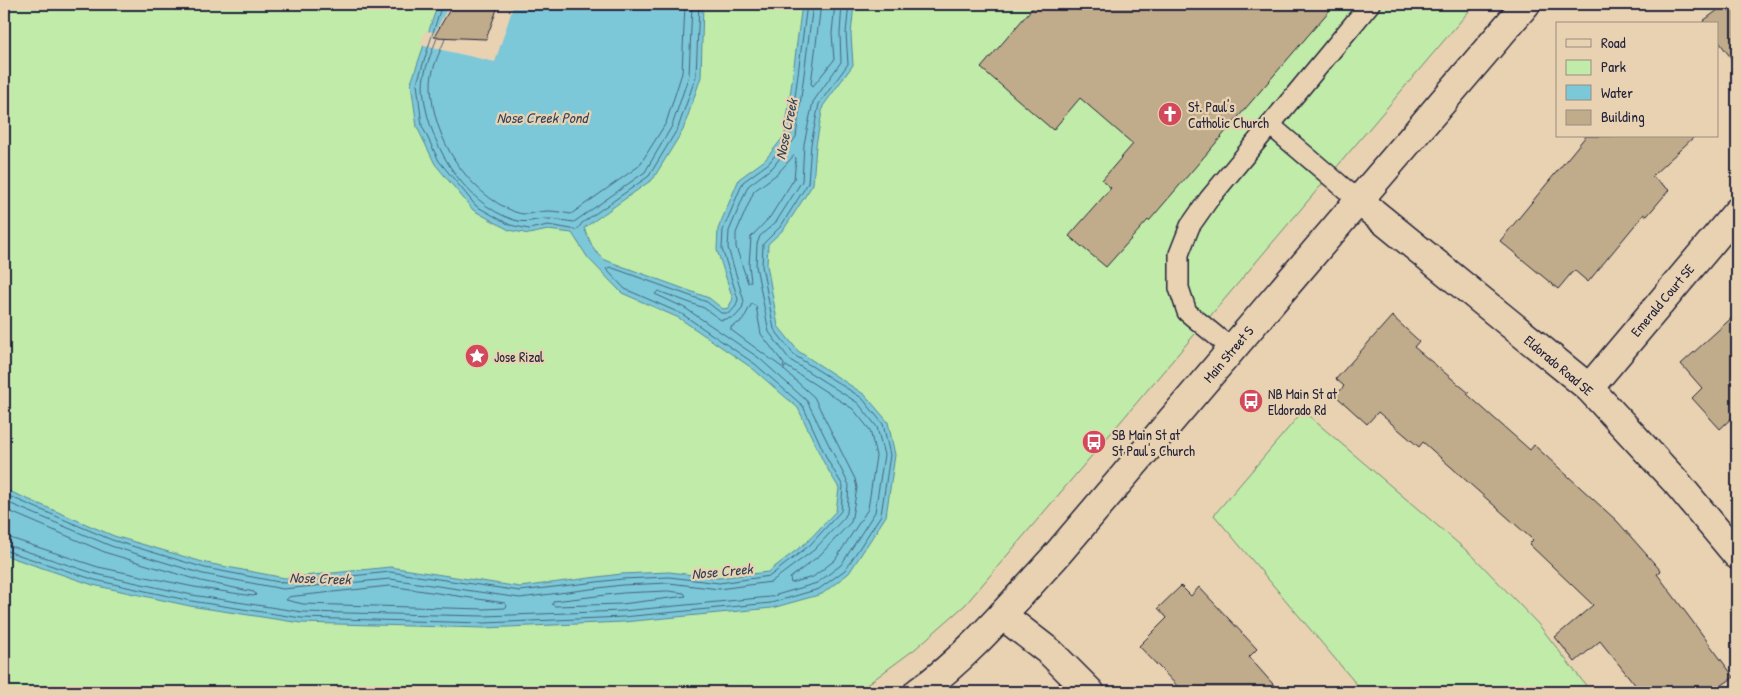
<svg xmlns="http://www.w3.org/2000/svg" width="1741" height="696" font-family="'Patrick Hand',sans-serif">
<style>
.green{fill:#c0eba8;stroke:#718672}
.water{fill:#7bc8d9;stroke:#57869a}
.pier{fill:#e8d2b2}
.lines{fill:none;stroke-linecap:round;stroke-linejoin:round}
.shore{stroke:#46647a;stroke-width:1}
.building{fill:#c0ac8b;stroke:#22223b}
.lane-casing{stroke:#22223b;stroke-width:22}
.street-casing{stroke:#22223b;stroke-width:31}
.secondary-casing{stroke:#22223b;stroke-width:31}
.lane{stroke:#e8d2b2;stroke-width:19}
.street{stroke:#e8d2b2;stroke-width:28}
.secondary{stroke:#e8d2b2;stroke-width:28}
.labels{text-anchor:middle;dominant-baseline:central;stroke-width:4.5;stroke-linejoin:round;paint-order:stroke}
.poi-label{font-size:14px;fill:#22223b;stroke:#e8d2b2;text-anchor:start}
.street-label{font-size:14px;fill:#22223b;stroke:#e8d2b2}
.water-label{font-size:15px;font-style:italic;fill:#34435b;stroke:#e8d2b2}
</style>
<rect width="100%" height="100%" fill="#e8d2b2"/>
<filter id="ink" filterUnits="userSpaceOnUse"><feTurbulence type="fractalNoise" baseFrequency=".02" numOctaves="2"/><feDisplacementMap in="SourceGraphic" scale="10" xChannelSelector="R" yChannelSelector="G"/><feConvolveMatrix kernelMatrix="1 2 1 2 8 2 1 2 1" color-interpolation-filters="sRGB"/></filter>
<g filter="url(#ink)">
<!-- green -->
<g class="green">
<polygon points="4,4 1475,4 965,605 915,649 857,692 4,692"/>
<polygon points="1303,411 1473,556 1539,625 1591,692 1363,692 1214,515"/>
</g>
<!-- water -->
<polygon class="water" points="438,4 703,4 701,77 683,130 653,179 584,228 594,250 605,260 709,298 723,309 728,308 733,299 717,250 718,229 739,179 765,160 785,135 802,4 854,4 851,34 853,65 823,106 816,145 813,184 784,229 768,244 767,265 778,326 798,351 865,395 888,422 895,455 886,516 849,573 822,594 772,608 623,622 485,628 301,623 190,606 93,585 4,555 4,489 114,536 206,563 285,578 390,567 520,587 621,574 669,572 718,578 768,572 807,542 836,511 839,488 824,463 798,408 752,368 679,318 622,293 588,258 572,233 548,230 529,234 509,230 473,210 435,164 417,127 411,83"/>
<!-- pier -->
<polygon class="pier" points="444,4 514,4 495,62 420,45 425,31 435,32 446,11"/>
<g class="lines">
<!-- shore -->
<g class="shore">
<polyline points="442,4 417,83 422,126 439,161 476,206 510,225 529,229 548,225 577,230 582,223 649,176 678,128 696,76 699,4"/>
<polyline points="821,4 811,84 813,86 834,60 832,33 835,4"/>
<path d="M437,38C432,52 423,71 423,86C425,138 462,203 514,220C527,224 535,219 548,219C556,219 565,221 574,222L645,172L672,126L689,75L692,4"/>
<path d="M445,39C440,52 430,71 431,86C432,137 467,193 515,212C528,217 536,211 548,211C556,211 564,213 571,214L639,166L666,123L682,73L685,4"/>
<polygon points="794,156 796,158 794,179 770,217 751,237 749,265 751,281 748,283 736,247 736,233 754,191 777,174"/>
<polygon points="752,304 756,306 761,334 784,364 783,368 731,330 731,327 742,321"/>
<polygon points="786,366 853,409 870,430 876,456 868,509 835,560 813,577 791,583 790,578 820,555 851,522 857,488 855,479 814,397 784,370"/>
<polyline points="4,494 112,540 205,568 284,583 390,572 520,591 622,579 669,577 719,583 770,576 810,545 841,511 843,486 828,461 803,406 755,364 682,314 625,289 606,269 610,267 707,302 721,313 730,313 736,306 738,299 722,249 723,230 743,182 769,163 790,136 807,4"/>
<polyline points="4,501 111,546 203,574 283,589 390,579 520,598 622,585 669,583 719,589 771,582 814,550 844,518 847,513 849,485 807,401 759,358 685,308 655,294 658,291 704,308 721,320 735,317 742,309 744,301 728,248 729,231 748,186 773,167 796,137 813,4"/>
<polyline points="4,509 107,553 201,581 254,592 256,595 253,596 194,587 98,567 4,536"/>
<polyline points="4,544 96,574 192,595 302,612 484,616 623,611 770,597 817,583 841,565 875,512 884,455 877,427 858,403 790,360 769,332 756,266 757,244 760,236 776,222 802,181 804,144 813,102 841,62 840,33 842,4"/>
<polyline points="4,550 95,580 191,601 301,618 485,623 623,617 771,603 819,589 845,570 881,515 890,455 883,424 862,398 794,355 774,329 762,266 763,244 781,226 808,183 811,144 819,104 848,64 846,33 849,4"/>
<polygon points="390,586 505,603 507,606 505,608 484,609 303,604 286,600 289,597"/>
<polygon points="668,591 684,593 686,596 622,604 555,606 552,604 554,601 623,593"/>
</g>
</g>
<!-- building -->
<g class="building">
<polygon points="453,4 499,4 486,39 434,37"/>
<polygon points="1036,4 1335,4 1149,221 1148,220 1106,267 1069,236 1111,188 1102,180 1133,144 1080,98 1053,130 981,68"/>
<polygon points="1726,4 1737,4 1737,66 1717,39 1717,24 1705,24 1703,21"/>
<polygon points="1586,136 1695,136 1652,176 1669,190 1647,216 1644,214 1588,282 1574,270 1558,289 1500,241"/>
<polygon points="1737,313 1737,413 1720,429 1692,398 1702,388 1681,364"/>
<polygon points="1392,316 1419,341 1414,347 1469,393 1467,394 1530,450 1534,445 1617,521 1661,571 1657,574 1734,677 1712,692 1641,692 1600,641 1575,662 1555,637 1593,605 1529,544 1533,540 1423,442 1419,447 1378,412 1367,424 1336,396 1344,386 1336,379"/>
<polygon points="1181,586 1191,596 1199,587 1257,649 1249,657 1280,692 1183,692 1139,646 1167,618 1158,608"/>
</g>
<g class="lines">
<!-- lane casing -->
<g class="lane-casing">
<g id="lane">
<polyline points="1270,125 1358,200"/>
<polyline points="1232,349 1187,312 1179,288 1179,254 1190,226 1209,199 1370,4"/>
</g>
</g>
<!-- street casing -->
<g class="street-casing">
<g id="street">
<polyline points="1358,200 1589,388 1677,483 1737,555"/>
<polyline points="1589,388 1737,212"/>
<polyline points="1002,615 1051,653 1090,692"/>
</g>
</g>
<!-- secondary casing -->
<g class="secondary-casing">
<path id="secondary" d="M918,692C967,658 1013,602 1054,558L1526,4"/>
</g>
<!-- lane -->
<use href="#lane" class="lane"/>
<!-- street -->
<use href="#street" class="street"/>
<!-- secondary -->
<use href="#secondary" class="secondary"/>
</g>
</g>
<!-- icons -->
<defs>
<g id="church-disc" transform="scale(1.25)"><circle r="9.5" fill="#d1495b" stroke="#e8d2b2"/><path d="M-1.2-6h2.4v3.5h3.3v2.4h-3.3V6h-2.4V-.1h-3.3v-2.4h3.3Z" fill="#fff"/></g>
<g id="sight-disc" transform="scale(1.25)"><circle r="9.5" fill="#d1495b" stroke="#e8d2b2"/><path d="M0-6L1.8-2.2L6-1.7L2.9 1.2L3.7 5.4L0 3.3L-3.7 5.4L-2.9 1.2L-6-1.7L-1.8-2.2Z" fill="#fff"/></g>
<g id="bus-disc" transform="scale(1.25)"><circle r="9.5" fill="#d1495b" stroke="#e8d2b2"/><path d="M-5-6H5V4H4V6H2V4H-2V6H-4V4H-5ZM-3.5-4V0h7V-4ZM-3.5 1.2v1.5H-2V1.2ZM2 1.2v1.5H3.5V1.2Z" fill="#fff"/></g>
</defs>
<g fill-rule="evenodd">
<use href="#church-disc" x="1170" y="114"/>
<use href="#sight-disc" x="477" y="356"/>
<use href="#bus-disc" x="1251" y="401"/>
<use href="#bus-disc" x="1094" y="442"/>
</g>
<g class="labels">
<!-- poi labels -->
<g class="poi-label">
<text x="1188" y="106">St. Paul's<tspan x="1188" dy="16">Catholic Church</tspan></text>
<text x="494" y="356">Jose Rizal</text>
<text x="1268" y="393">NB Main St at<tspan x="1268" dy="16">Eldorado Rd</tspan></text>
<text x="1112" y="434">SB Main St at<tspan x="1112" dy="16">St Paul's Church</tspan></text>
</g>
<!-- street labels -->
<g class="street-label">
<text transform="translate(1662 300) rotate(-50)">Emerald Court SE</text>
<text transform="translate(1228 354) rotate(-50)">Main Street S</text>
<text transform="translate(1559 365) rotate(40)">Eldorado Road SE</text>
</g>
<!-- water labels -->
<g class="water-label">
<text x="542" y="117">Nose Creek Pond</text>
<text transform="translate(786 129) rotate(-78)">Nose Creek</text>
<text transform="translate(722 571) rotate(-5)">Nose Creek</text>
<text transform="translate(320 578) rotate(2)">Nose Creek</text>
</g>
</g>
<!-- margin -->
<rect width="1741" height="696" fill="none" stroke="#e8d2b2" stroke-width="20"/>
<rect x="10" y="10" width="1721" height="676" fill="none" stroke="#22223b" stroke-width="2" filter="url(#ink)"/>
<!-- legend -->
<rect x="1556" y="22" width="162" height="115" fill="#e8d2b2" stroke="#998c82"/>
<rect x="1566" y="39" width="25" height="8" fill="#e8d2b2" stroke="#998c82"/>
<text x="1601" y="48" font-size="15" fill="#22223b">Road</text>
<rect x="1566" y="60" width="25" height="15" fill="#c0eba8" stroke="#998c82"/>
<text x="1601" y="72" font-size="15" fill="#22223b">Park</text>
<rect x="1566" y="85" width="25" height="15" fill="#7bc8d9" stroke="#998c82"/>
<text x="1601" y="98" font-size="15" fill="#22223b">Water</text>
<rect x="1566" y="110" width="25" height="15" fill="#c0ac8b" stroke="#998c82"/>
<text x="1601" y="122" font-size="15" fill="#22223b">Building</text>
</svg>
